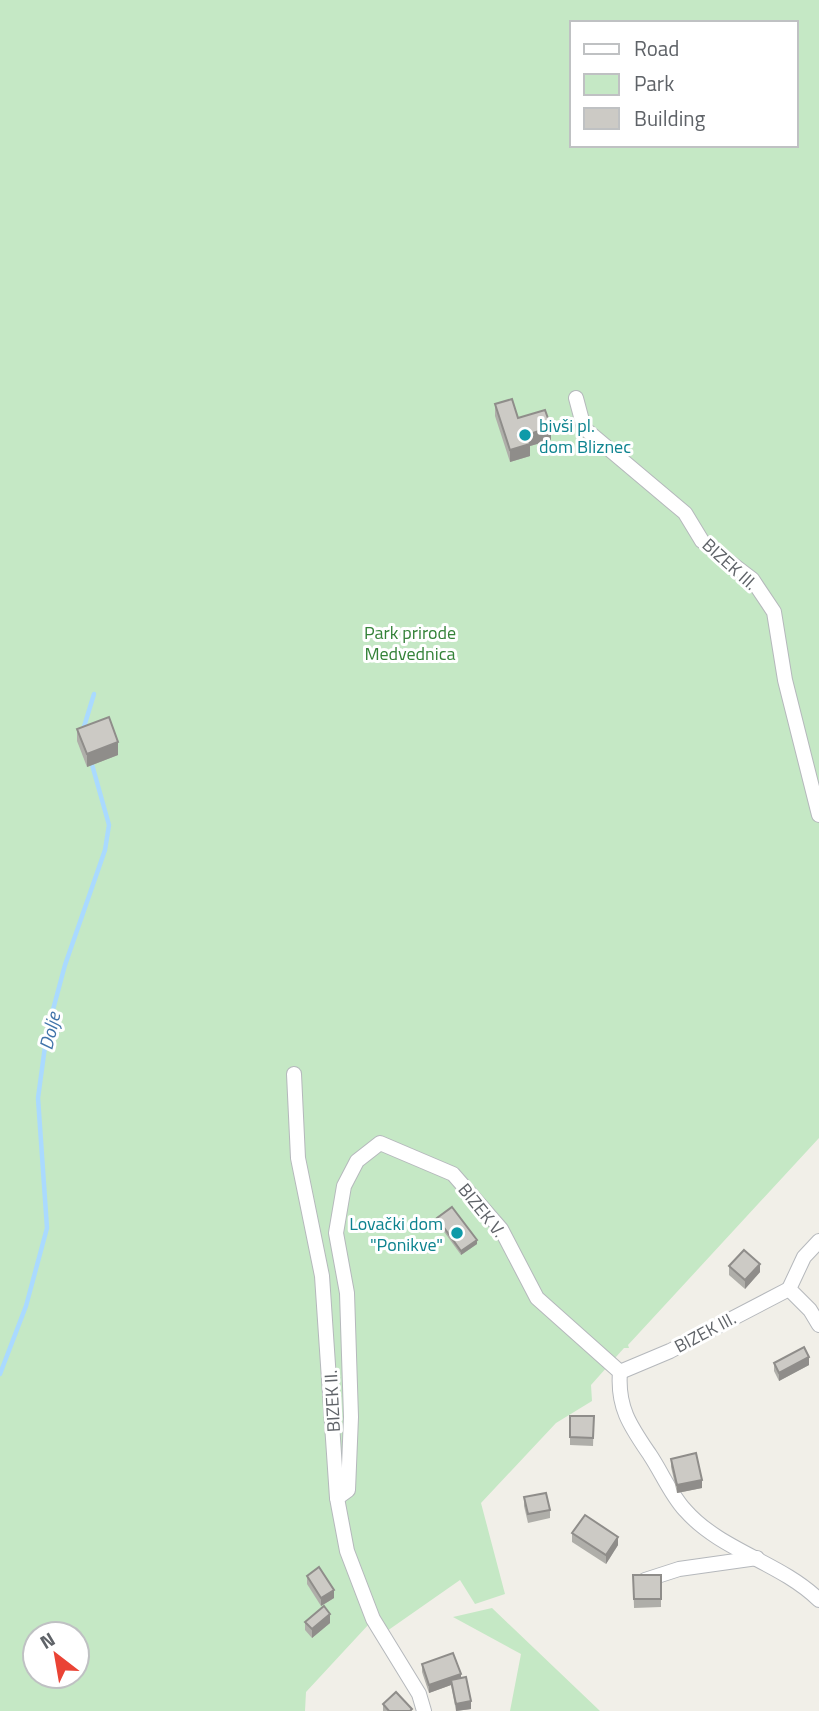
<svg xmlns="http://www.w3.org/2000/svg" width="819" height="1711" font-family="'Titillium Web',sans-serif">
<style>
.green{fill:#c5e8c5;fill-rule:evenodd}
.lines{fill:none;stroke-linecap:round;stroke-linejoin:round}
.stream{stroke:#aadaff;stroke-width:4.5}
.street-casing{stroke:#b5b8bc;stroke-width:16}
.street{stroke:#fff;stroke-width:14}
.wall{fill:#afaea9}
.shaded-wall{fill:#8f8d8a}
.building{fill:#cccac5;stroke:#8f8d8a;stroke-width:2}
.culture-dot{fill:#0f9aa8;stroke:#fff;stroke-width:2.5}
.labels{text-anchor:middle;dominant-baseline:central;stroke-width:6;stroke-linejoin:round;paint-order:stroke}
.culture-label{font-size:18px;fill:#0d838f;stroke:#fff;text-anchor:start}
.street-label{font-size:18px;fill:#5f6368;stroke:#fff}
.park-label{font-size:18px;fill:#348238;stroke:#fff}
.water-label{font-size:19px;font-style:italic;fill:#4174aa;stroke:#fff}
</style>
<rect width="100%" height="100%" fill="#f1efe8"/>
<!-- green -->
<g class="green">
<path d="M0,0H819V1138L628,1345L629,1348H624L591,1385L592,1401L556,1423L481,1503L505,1594L475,1604L460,1580L377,1638L369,1624L306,1692L305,1711H0ZM572,23H796V145H572ZM35,1634H77V1676H35Z"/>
<polygon points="492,1608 600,1711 510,1711 521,1654 453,1617"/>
</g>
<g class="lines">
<!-- stream -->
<g class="stream">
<polyline points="83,730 94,694"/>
<polyline points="0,1374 26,1306 47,1228 38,1098 47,1032 65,965 105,850 109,825 91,761"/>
</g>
<!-- street casing -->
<g class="street-casing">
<g id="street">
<polyline points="576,398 584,428 685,513 702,541 752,579 774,612 785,680 819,815"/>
<polyline points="294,1074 298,1158 322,1276 337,1498 347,1551 373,1619 419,1694 424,1711"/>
<polyline points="819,1241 804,1257 789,1289 810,1310 819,1325"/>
<polyline points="620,1372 670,1351 789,1289"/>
<path d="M337,1498L348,1490L351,1417L347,1293L336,1233L344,1186L357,1161L380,1143L453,1174L501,1229L537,1298L620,1372C617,1408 631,1427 650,1455C662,1473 671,1495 685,1510C721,1551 780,1562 819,1600"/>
<polyline points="645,1580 679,1569 757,1558"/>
</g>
</g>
<!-- street -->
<use href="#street" class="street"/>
</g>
<!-- wall -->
<g class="wall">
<polygon points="495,404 518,418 551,440 530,446 530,456 510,462 495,416"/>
<polygon points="77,729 118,755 87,767 77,741"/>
<polygon points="437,1218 477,1244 461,1255 437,1222"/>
<polygon points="729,1266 760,1272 745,1289 729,1275"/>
<polygon points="774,1363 809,1365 779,1381 774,1371"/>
<polygon points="570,1416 594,1416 593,1446 570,1445"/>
<polygon points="671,1459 702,1488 677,1493 671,1467"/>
<polygon points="524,1497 550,1510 550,1518 528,1523 524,1506"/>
<polygon points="572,1533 618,1545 606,1564 572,1542"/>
<polygon points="633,1575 661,1575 661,1607 634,1608"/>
<polygon points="307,1576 334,1598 321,1606 307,1584"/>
<polygon points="305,1622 330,1623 312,1638 305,1630"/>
<polygon points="422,1664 461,1678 471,1709 456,1711 451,1685 429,1693 422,1672"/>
<polygon points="383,1704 412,1711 383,1711"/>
</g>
<!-- shaded-wall -->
<g class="shaded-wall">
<polygon points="551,427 551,440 530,446 530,456 510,462 510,450 527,435"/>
<polygon points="118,742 118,755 87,767 87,754"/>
<polygon points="477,1240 477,1244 461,1255 461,1251"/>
<polygon points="760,1264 760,1272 745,1289 745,1280"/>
<polygon points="809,1357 809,1365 779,1381 779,1373"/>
<polygon points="702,1480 702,1488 677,1493 677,1485"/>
<polygon points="618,1537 618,1545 606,1564 606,1555"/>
<polygon points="334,1590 334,1598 321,1606 321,1598"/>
<polygon points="330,1614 330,1623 312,1638 312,1629"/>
<polygon points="461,1674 461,1682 451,1680 451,1685 429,1693 429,1685"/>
<polygon points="471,1701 471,1709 456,1711 456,1704"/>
</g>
<!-- building -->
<g class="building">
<polygon points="512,399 518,418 545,410 551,427 527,435 530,444 510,450 495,404"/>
<polygon points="109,717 118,742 87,754 77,729"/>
<polygon points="452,1207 477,1240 461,1251 437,1218"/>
<polygon points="744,1250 760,1264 745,1280 729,1266"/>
<polygon points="804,1347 809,1357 779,1373 774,1363"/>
<polygon points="570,1416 594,1416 593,1438 570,1437"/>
<polygon points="696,1453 702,1480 677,1485 671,1459"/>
<polygon points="546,1493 550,1510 528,1514 524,1497"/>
<polygon points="585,1515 618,1537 606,1555 572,1533"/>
<polygon points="319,1567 334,1590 321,1598 307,1576"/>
<polygon points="633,1575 661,1575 661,1599 634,1599"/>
<polygon points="324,1606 330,1614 312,1629 305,1622"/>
<polygon points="453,1653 461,1674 429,1685 422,1664"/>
<polygon points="466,1677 471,1701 456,1704 451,1680"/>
<polygon points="396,1692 412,1709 410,1711 389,1711 383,1704"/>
</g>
<!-- markers -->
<g class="culture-dot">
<circle cx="525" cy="435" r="7"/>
<circle cx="457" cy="1233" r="7"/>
</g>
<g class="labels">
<!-- culture labels -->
<g class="culture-label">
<text x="539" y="425">bivši pl.<tspan x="539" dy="21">dom Bliznec</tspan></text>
<text x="443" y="1223" text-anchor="end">Lovački dom<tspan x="443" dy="21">"Ponikve"</tspan></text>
</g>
<!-- street labels -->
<g class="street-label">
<text transform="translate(730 564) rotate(42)">BIZEK III.</text>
<text transform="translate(482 1210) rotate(51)">BIZEK V.</text>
<text transform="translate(705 1332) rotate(-28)">BIZEK III.</text>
<text transform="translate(332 1401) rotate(-93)">BIZEK II.</text>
</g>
<!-- park labels -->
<g class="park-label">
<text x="410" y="632">Park prirode<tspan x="410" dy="21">Medvednica</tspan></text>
</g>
<!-- water labels -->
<g class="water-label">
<text transform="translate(49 1031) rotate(-77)">Dolje</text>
</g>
</g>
<!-- legend -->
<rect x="570" y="21" width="228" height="126" fill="#ffffff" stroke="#bfc1c3" stroke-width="2"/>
<rect x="584" y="44" width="35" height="10" fill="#ffffff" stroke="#bfc1c3" stroke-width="2"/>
<text x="634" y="56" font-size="21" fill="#5f6368">Road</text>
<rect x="584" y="74" width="35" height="21" fill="#c5e8c5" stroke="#bfc1c3" stroke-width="2"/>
<text x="634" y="91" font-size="21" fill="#5f6368">Park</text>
<rect x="584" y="108" width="35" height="21" fill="#cccac5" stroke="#bfc1c3" stroke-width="2"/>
<text x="634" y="126" font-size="21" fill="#5f6368">Building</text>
<!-- north arrow -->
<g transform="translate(56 1655) rotate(329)"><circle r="33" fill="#ffffff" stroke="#bfc1c3" stroke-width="2"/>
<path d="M0-5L12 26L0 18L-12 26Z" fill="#ea4335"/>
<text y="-10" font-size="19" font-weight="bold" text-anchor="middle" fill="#5f6368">N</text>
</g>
</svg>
